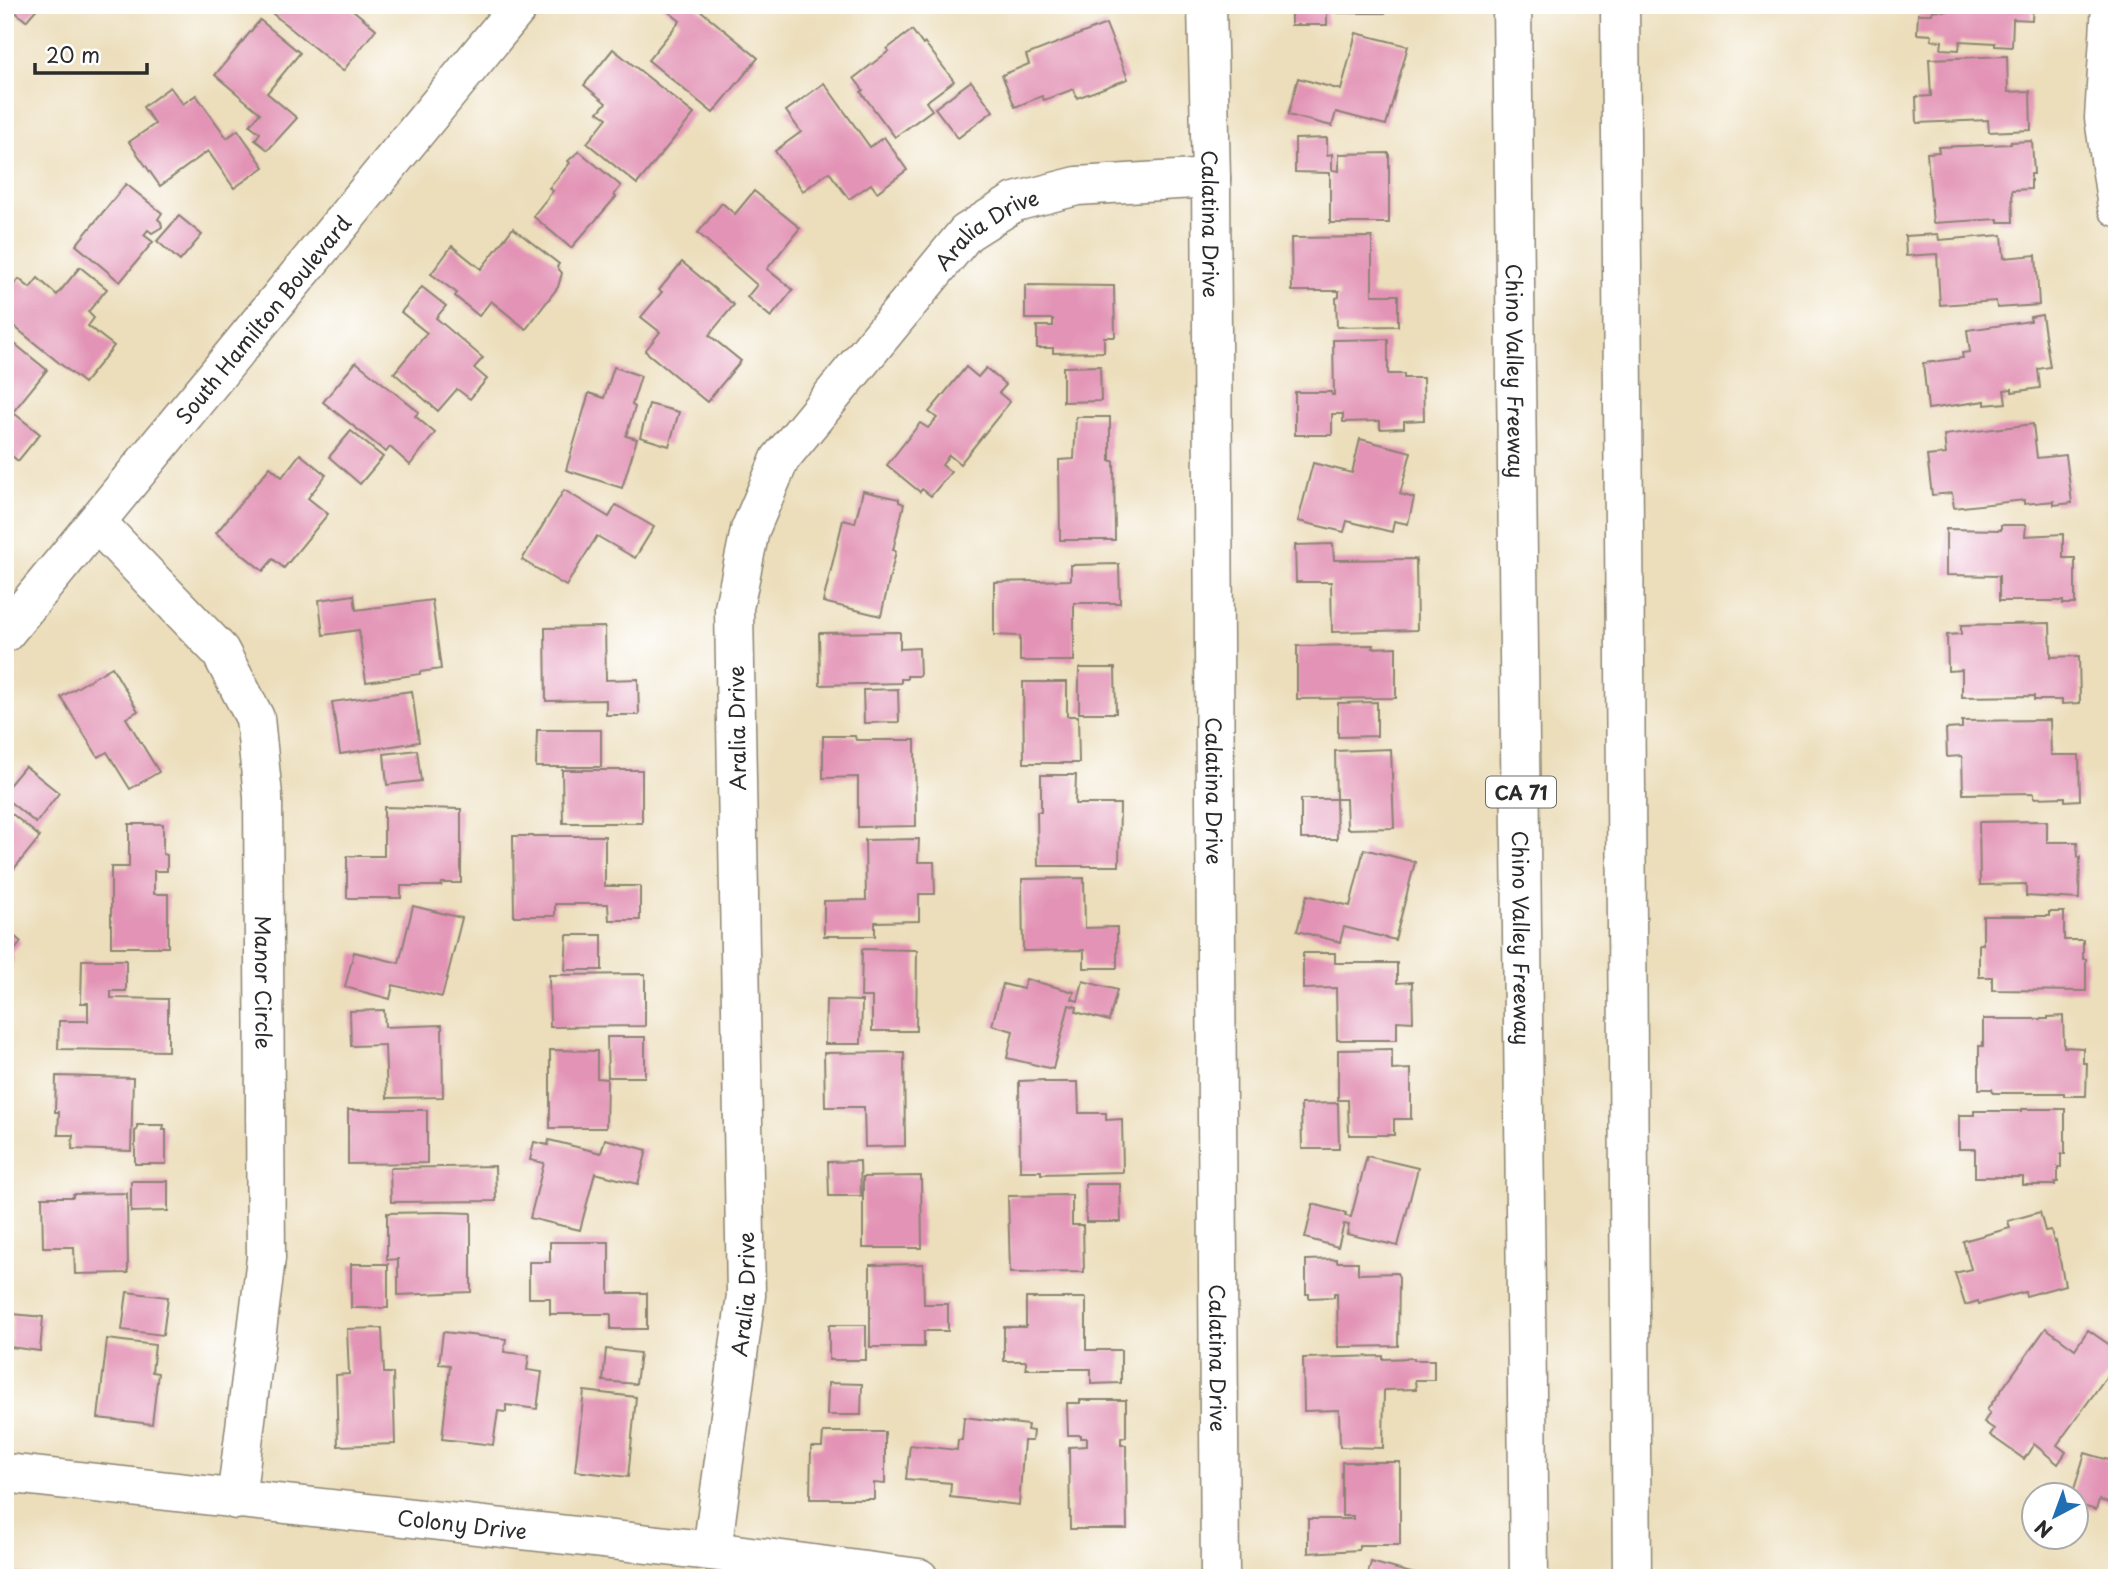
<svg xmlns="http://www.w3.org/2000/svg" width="2122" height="1583" font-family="'Playpen Sans',sans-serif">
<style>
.building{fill:#e394b6}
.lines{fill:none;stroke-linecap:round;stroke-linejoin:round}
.minor-casing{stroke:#8c8473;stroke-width:41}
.highway-casing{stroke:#8c8473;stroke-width:41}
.minor{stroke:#fff;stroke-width:38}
.highway{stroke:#fff;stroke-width:38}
.labels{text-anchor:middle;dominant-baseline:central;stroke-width:5;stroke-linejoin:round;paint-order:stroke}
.shield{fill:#fff;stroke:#6b6b6b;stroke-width:2}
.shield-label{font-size:19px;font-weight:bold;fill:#2b2b2b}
.street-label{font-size:21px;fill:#2b2b2b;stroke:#fff}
</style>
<rect width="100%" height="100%" fill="#fff"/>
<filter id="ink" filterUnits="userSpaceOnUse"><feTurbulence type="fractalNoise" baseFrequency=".0143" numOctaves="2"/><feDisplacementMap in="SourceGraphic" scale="14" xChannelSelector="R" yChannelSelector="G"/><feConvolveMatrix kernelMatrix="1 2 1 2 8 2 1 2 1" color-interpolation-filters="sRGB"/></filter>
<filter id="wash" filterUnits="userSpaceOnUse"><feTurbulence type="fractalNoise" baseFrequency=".00686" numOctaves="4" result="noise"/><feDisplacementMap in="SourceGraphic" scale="28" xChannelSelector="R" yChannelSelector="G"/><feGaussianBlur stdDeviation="1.57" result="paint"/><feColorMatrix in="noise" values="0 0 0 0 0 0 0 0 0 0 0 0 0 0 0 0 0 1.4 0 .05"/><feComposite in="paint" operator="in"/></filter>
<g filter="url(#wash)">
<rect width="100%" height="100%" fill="#ecdebb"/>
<g id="blocks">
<!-- building -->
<g class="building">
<polygon points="7,5 40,5 26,21"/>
<polygon points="262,5 347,5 376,29 343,71"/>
<polygon points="660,5 694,5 758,58 713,113 648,60 680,21"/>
<rect x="1291" y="5" width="36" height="20"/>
<polygon points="1337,5 1400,5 1400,10 1386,10 1386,13 1337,13"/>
<polygon points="1947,5 2033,5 2032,20 2013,19 2012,47 1995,46 1995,43 1960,41 1959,50 1941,49 1942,41 1931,40 1932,35 1917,34 1918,14 1932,14 1933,10 1947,11"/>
<polygon points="260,20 300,53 267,93 297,118 268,150 255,140 260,133 250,125 260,113 215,75"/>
<polygon points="1106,24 1128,79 1077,98 1074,89 1044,100 1042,96 1015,107 1002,75 1029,64 1026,55"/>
<polygon points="912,30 923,45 925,43 954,81 926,102 932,110 895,137 861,92 863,90 854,78 889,51 887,49"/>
<polygon points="1356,33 1408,46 1386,125 1336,112 1332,126 1288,115 1298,78 1341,90"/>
<polygon points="613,49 694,114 637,184 587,143 607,118 598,112 606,103 584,85"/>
<polygon points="2007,56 2008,92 2030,91 2031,130 1989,132 1988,120 1917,123 1916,97 1931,96 1929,59"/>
<polygon points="971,81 993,111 958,138 935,108"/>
<polygon points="824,83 870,147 884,137 907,170 877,192 871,184 849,199 829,172 803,191 775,151 801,132 786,111"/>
<polygon points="170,87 183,104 196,95 227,138 238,130 264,167 234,188 208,151 160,186 129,142 155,124 143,107"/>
<polygon points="1327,138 1327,155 1332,154 1332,170 1339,171 1339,154 1389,153 1389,223 1330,223 1330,173 1295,172 1295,139"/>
<polygon points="2032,141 2034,174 2031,174 2031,189 2012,190 2013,222 1998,222 1998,219 1933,223 1927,153 1939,152 1938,147 2011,144 2011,142"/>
<polygon points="579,151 621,186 614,195 616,197 571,248 533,216 553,191 549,188 570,163 568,161"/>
<polygon points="126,184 162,213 158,219 161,222 162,227 152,233 148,230 144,235 153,242 120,282 76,245"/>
<polygon points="754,191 800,228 767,269 793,290 771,317 747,297 757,285 698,233 722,203 735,214"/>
<polygon points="179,216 202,235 180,261 157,241"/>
<polygon points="513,228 559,264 557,267 562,273 558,287 526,329 491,301 479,316 455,296 457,293 431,274 452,246 481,269"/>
<polygon points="1938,234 1939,240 2002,235 2004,258 2036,255 2039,305 1997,308 1996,301 1940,305 1937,254 1906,256 1905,236"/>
<polygon points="1372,237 1372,295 1398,295 1398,326 1337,327 1336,298 1339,297 1339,291 1292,291 1291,238"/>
<polygon points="682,262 734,305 709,335 741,361 707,402 645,351 660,332 641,317 662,292 659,290"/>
<polygon points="80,267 107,289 88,312 94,318 88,326 114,346 84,383 5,319 10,313 5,309 5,295 19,279 30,288 38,278 57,295"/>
<polygon points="1025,285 1114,286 1115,337 1104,337 1104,352 1053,353 1053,348 1037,348 1037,326 1053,326 1053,319 1025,319"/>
<polygon points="422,287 446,306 436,318 483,358 474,368 487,379 470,399 457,389 438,411 394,373 427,333 401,312"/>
<polygon points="2042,315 2050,367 2038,369 2040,388 2012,392 2012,389 2004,390 2006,403 1985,405 1985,401 1928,409 1923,363 1963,358 1962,353 1970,352 1967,330 2031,321 2030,317"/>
<polygon points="5,336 47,370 13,412 5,407"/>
<polygon points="1388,339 1388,374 1404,374 1404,378 1423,378 1424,420 1404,421 1404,428 1380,429 1380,421 1343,422 1343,414 1332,414 1332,435 1295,435 1295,392 1331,392 1332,395 1334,395 1333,340"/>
<polygon points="356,362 419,412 415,416 435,433 410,465 390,447 386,452 323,402"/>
<polygon points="1100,366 1101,401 1063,402 1063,367"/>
<polygon points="614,367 641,376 632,405 635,407 626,436 637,439 622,488 566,470 589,393 604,398"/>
<polygon points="966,367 978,377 986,368 1006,385 999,393 1010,402 960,464 949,455 942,465 951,472 931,496 922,489 920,492 887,465 920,423 928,428 937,418 929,412"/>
<polygon points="649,404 679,412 669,446 640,437"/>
<polygon points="15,414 40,434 18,461 5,450 5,427"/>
<polygon points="1076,417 1110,417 1110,461 1114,461 1115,540 1060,540 1059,460 1074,459"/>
<polygon points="2033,424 2037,458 2066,455 2072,503 2054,505 2054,501 2024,504 2024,500 1954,508 1952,493 1932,495 1927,456 1946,454 1944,435"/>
<polygon points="351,431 383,457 360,484 329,457"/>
<polygon points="1360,439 1411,452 1400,494 1414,498 1408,524 1394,521 1392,532 1347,521 1344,532 1298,521 1313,463 1352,473"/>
<polygon points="300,454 326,475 308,498 328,514 284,568 273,559 263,571 216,533 270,467 282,477"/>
<polygon points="564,490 609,517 616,505 654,527 635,558 597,536 566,586 522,560"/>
<polygon points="863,491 899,499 899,502 904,504 893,550 896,551 881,616 823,602 843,520 855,523"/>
<polygon points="2001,525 2026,525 2025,536 2063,534 2063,558 2075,558 2075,604 2063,604 2063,601 1999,601 1999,576 1946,575 1946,529 2001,530"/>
<polygon points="1333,544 1334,560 1416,559 1417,630 1332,632 1331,582 1296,582 1295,545"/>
<polygon points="1119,564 1120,603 1074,603 1074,661 1020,661 1020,636 994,635 994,582 1071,580 1071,565"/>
<polygon points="354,595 356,610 432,600 441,669 420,672 420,674 366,682 359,630 323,635 319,600"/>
<polygon points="2050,623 2051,657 2079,656 2080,703 2062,704 2062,700 2034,700 2034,696 1962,697 1962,670 1948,671 1947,635 1961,634 1961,625"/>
<polygon points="605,627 606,680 638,679 639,715 606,715 606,700 546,701 545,628"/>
<polygon points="900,632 900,649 919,648 920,676 907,676 907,679 901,679 901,683 820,685 819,633"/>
<polygon points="1373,645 1372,648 1396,647 1396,698 1297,699 1297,646"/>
<polygon points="112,667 138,711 126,718 159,772 130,789 107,752 98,757 61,697"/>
<polygon points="1079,668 1115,668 1116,713 1079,713"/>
<polygon points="1023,682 1067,682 1067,716 1078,716 1079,763 1024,763"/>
<polygon points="898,689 899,722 864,723 863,690"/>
<polygon points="412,691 419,742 340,754 332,702"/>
<polygon points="1377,702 1377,736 1338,737 1338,703"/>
<polygon points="2050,720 2051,755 2079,755 2080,800 2065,801 2065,797 2034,798 2034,793 1963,794 1962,756 1947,757 1946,729 1962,728 1962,721"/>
<polygon points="537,730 601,730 601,767 536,767"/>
<polygon points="823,736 855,736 856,740 915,740 916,826 858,827 858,777 823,778"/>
<polygon points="1391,749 1394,828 1347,829 1346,799 1336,799 1335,751"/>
<polygon points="417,750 421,781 387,785 384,754"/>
<polygon points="25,766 59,793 36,823 5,798 5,790"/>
<polygon points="562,770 642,770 642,823 563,823"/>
<polygon points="1041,775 1076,775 1075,804 1120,804 1119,866 1038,866 1037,812 1041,812"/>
<polygon points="1301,799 1336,799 1337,839 1301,839"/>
<polygon points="384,807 461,809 461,883 442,883 441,886 401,886 401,898 347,898 347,856 384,856"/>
<polygon points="5,808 40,837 5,880"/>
<polygon points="2047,821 2047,842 2077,842 2078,857 2080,857 2079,899 2026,896 2026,884 1980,885 1979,822"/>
<polygon points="129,824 163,824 163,854 167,855 167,871 154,871 154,894 168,894 168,947 111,947 111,867 129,867"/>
<polygon points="513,836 605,836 605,886 640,886 640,920 609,920 608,904 555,904 555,916 514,916"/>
<polygon points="919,839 918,862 934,862 935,894 919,894 919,921 875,922 875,936 824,936 824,901 866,900 865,840"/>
<polygon points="1364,849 1415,862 1395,940 1344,927 1340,942 1297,931 1307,895 1350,906"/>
<polygon points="1084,878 1085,928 1117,927 1117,968 1084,968 1084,950 1023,951 1022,879"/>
<polygon points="413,906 462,918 442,997 393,985 390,999 345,987 354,952 399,963"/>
<polygon points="2049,912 2064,912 2064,940 2083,940 2083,959 2086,959 2086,991 1992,990 1992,977 1979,977 1979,944 1983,944 1983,916 2049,916"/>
<polygon points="5,928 21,942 10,956 14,960 5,970"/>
<polygon points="567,935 602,935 602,970 565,970"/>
<polygon points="862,949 917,950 916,1031 872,1031 872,997 861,997"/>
<polygon points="1303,953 1335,953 1335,963 1397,963 1397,983 1412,982 1413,1022 1397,1021 1397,1040 1337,1040 1336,988 1303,989"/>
<polygon points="82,960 126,960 126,991 111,991 111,998 168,999 168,1051 58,1049 59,1021 88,1021 88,1003 81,1003"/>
<polygon points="645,974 645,1026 550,1027 549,975"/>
<polygon points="1026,979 1074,992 1072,999 1078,1001 1083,981 1117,990 1109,1021 1076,1012 1077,1007 1069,1005 1053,1069 1007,1058 1013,1031 992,1025 1003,984 1023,989"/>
<polygon points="826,1000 862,1001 861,1044 825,1044"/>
<polygon points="384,1010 385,1027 442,1025 443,1097 387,1098 385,1045 351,1046 350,1011"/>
<polygon points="2063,1016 2064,1047 2083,1048 2083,1063 2087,1063 2086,1096 2064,1096 2064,1093 1993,1093 1992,1089 1979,1089 1979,1046 1983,1046 1983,1019 2048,1019 2048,1017"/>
<polygon points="607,1037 645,1037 645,1077 608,1077"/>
<polygon points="1392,1049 1392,1070 1411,1069 1411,1119 1394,1119 1394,1135 1349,1135 1348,1100 1338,1100 1338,1050"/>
<polygon points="550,1050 597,1051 597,1078 607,1079 606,1128 550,1128"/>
<polygon points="904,1052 905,1146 865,1147 864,1107 825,1107 824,1053"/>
<polygon points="56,1076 133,1078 131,1151 72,1149 73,1135 58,1135 59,1112 55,1112"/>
<polygon points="1044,1080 1044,1082 1078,1082 1079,1113 1106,1113 1106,1120 1122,1119 1123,1172 1041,1174 1041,1171 1020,1171 1019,1081"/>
<polygon points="1338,1103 1339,1149 1302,1149 1301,1104"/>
<polygon points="2022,1109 2065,1109 2065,1154 2061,1154 2061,1167 2058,1167 2058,1182 2055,1182 2055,1185 2023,1185 2023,1177 1975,1177 1975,1149 1959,1149 1959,1115 1974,1115 1974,1111 2022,1111"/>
<polygon points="348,1110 427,1110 427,1163 348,1164"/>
<polygon points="137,1125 164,1125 163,1130 166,1130 166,1164 135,1164 135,1131 137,1130"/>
<polygon points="605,1139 647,1150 638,1184 595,1173 580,1230 530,1218 544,1163 530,1160 534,1142 548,1145 549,1140 601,1153"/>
<polygon points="1367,1156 1418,1168 1398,1246 1347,1234 1349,1225 1344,1224 1338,1247 1305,1238 1313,1204 1346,1213 1345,1216 1351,1217"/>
<polygon points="860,1161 861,1196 829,1196 828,1162"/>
<polygon points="495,1166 496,1201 391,1202 390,1168"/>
<polygon points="921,1176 922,1248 863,1248 863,1177"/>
<polygon points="131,1181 168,1181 168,1211 131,1212"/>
<polygon points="1085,1184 1120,1184 1121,1222 1086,1222"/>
<polygon points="127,1193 128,1273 75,1274 74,1247 43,1247 42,1197 73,1197 73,1194"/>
<polygon points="1072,1195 1072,1225 1083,1225 1084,1272 1010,1273 1008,1196"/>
<polygon points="440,1212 471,1213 471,1292 398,1295 398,1259 387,1260 387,1213"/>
<polygon points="2040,1212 2045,1231 2051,1230 2054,1242 2056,1241 2065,1285 2026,1296 2025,1292 1979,1304 1978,1301 1965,1305 1955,1273 1971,1269 1963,1241 2010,1228 2008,1221"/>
<polygon points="550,1242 609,1242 609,1293 647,1293 647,1329 611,1329 611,1314 550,1314 550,1298 529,1298 529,1262 550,1262"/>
<polygon points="1337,1259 1337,1262 1358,1262 1358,1274 1397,1273 1399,1277 1398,1346 1338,1347 1337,1293 1334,1293 1334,1297 1309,1298 1309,1294 1306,1294 1306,1260"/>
<rect x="351" y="1264" width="37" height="44"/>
<polygon points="923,1264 924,1304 948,1304 948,1331 924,1331 924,1347 870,1347 870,1265"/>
<polygon points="127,1292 168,1297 163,1335 122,1330"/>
<polygon points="1026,1298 1086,1298 1086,1350 1121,1350 1121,1383 1091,1384 1091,1369 1026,1369 1026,1361 1004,1361 1004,1327 1026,1327"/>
<polygon points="13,1314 43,1317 40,1351 10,1347"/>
<rect x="829" y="1325" width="37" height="35"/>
<polygon points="382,1328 384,1373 393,1373 395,1444 338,1446 336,1375 349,1374 347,1329"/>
<polygon points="2046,1328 2075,1349 2088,1330 2117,1350 2117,1362 2057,1445 2066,1452 2058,1464 2034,1444 2024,1459 1990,1435 1994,1429 1984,1422 1990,1413 1987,1410"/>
<polygon points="443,1332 506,1339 504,1352 529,1355 527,1370 542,1372 537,1409 506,1405 506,1412 498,1411 493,1445 442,1439 450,1365 439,1364"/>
<polygon points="107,1339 155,1345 152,1372 158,1373 152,1424 98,1418"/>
<polygon points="606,1349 640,1353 636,1384 603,1381"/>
<polygon points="1383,1356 1383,1359 1414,1358 1414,1360 1434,1360 1434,1380 1415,1380 1416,1389 1384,1390 1383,1448 1340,1447 1339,1410 1304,1411 1303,1358"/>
<polygon points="828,1383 862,1384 861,1415 827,1415"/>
<polygon points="584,1391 636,1397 628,1477 575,1471"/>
<polygon points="1080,1400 1126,1400 1126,1437 1121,1438 1121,1445 1126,1445 1127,1529 1070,1529 1069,1447 1087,1446 1087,1438 1081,1438 1081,1435 1068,1435 1067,1403 1080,1403"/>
<polygon points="964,1417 1028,1425 1027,1430 1033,1431 1032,1441 1024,1441 1019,1505 950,1497 951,1483 906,1479 910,1445 957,1450 958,1440 962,1440"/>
<polygon points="823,1432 885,1432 885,1484 874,1483 874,1499 810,1499 811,1447 822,1447"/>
<polygon points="2117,1449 2117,1505 2099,1500 2096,1510 2076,1504 2076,1496 2072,1496 2085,1453 2112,1461"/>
<polygon points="1342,1462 1400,1462 1400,1545 1359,1545 1359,1550 1308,1553 1308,1519 1353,1519 1353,1516 1342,1516"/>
<polygon points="1371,1562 1426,1577 1426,1578 1367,1578"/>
<polygon points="5,1572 41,1576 41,1578 5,1578"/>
</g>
</g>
</g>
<g filter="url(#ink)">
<use href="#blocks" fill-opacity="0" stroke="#8c8473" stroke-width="2"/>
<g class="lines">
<!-- minor casing -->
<g class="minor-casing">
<g id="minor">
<path id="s1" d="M1207,5L1211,178L1220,1578"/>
<polyline points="2111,5 2104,118 2117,207"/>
<path id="s2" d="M97,523L220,651L255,718L263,796L266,1258L236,1500"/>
<path id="s3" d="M5,633L520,5"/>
<path id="s4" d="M5,1473L712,1551L919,1578"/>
<path id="s5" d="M712,1551L746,1295L734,608L750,530L780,459L966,233L1015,202L1077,186L1211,178"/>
</g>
</g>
<!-- highway casing -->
<g class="highway-casing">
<g id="highway">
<path id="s6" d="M1512,5L1529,1578"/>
<polyline points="1620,5 1632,1578"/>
</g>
</g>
<!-- minor -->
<use href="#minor" class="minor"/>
<!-- highway -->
<use href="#highway" class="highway"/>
</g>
</g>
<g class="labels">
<!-- shield labels -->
<rect class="shield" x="1486" y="776.5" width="70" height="31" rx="5"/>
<g class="shield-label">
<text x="1521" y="792">CA 71</text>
</g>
<!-- street labels -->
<g class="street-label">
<text stroke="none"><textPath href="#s1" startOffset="219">Calatina Drive</textPath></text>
<text stroke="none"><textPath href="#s5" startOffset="1414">Aralia Drive</textPath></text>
<text stroke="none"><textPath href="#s3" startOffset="406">South Hamilton Boulevard</textPath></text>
<text stroke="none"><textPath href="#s6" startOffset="366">Chino Valley Freeway</textPath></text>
<text transform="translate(736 728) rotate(-91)">Aralia Drive</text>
<text stroke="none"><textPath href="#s1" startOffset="786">Calatina Drive</textPath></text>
<text stroke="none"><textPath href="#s6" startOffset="933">Chino Valley Freeway</textPath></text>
<text stroke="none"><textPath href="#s2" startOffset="518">Manor Circle</textPath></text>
<text stroke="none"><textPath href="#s5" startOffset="259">Aralia Drive</textPath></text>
<text stroke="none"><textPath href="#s1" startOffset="1353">Calatina Drive</textPath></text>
<text stroke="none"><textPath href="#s4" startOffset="460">Colony Drive</textPath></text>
</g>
</g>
<!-- margin -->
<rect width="2122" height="1583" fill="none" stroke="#fff" stroke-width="28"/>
<!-- north arrow -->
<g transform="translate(2055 1516) rotate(221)"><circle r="33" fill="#ffffff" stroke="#aaaaaa" stroke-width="2"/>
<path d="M0-5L12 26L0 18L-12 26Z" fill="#1f6fb2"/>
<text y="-10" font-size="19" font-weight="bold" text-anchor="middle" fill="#2b2b2b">N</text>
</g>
<!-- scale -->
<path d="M35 63v10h112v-10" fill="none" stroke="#2b2b2b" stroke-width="3.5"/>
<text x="46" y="63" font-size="21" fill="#2b2b2b" stroke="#ffffff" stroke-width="5" paint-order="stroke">20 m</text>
</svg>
